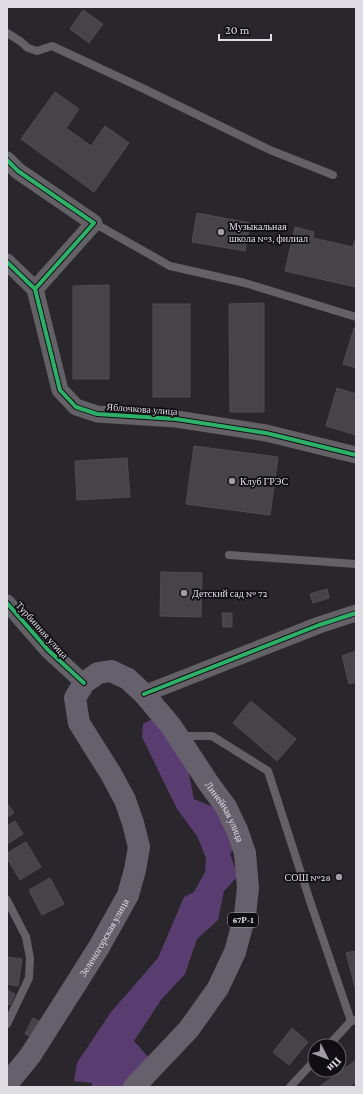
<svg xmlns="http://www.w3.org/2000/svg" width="363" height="1094" font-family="'Crimson Pro',serif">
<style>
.forest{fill:#593d70}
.building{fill:#464448;stroke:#504d52}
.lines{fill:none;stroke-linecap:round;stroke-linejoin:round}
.lane{stroke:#636166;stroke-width:8}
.street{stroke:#636166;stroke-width:17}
.primary{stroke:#65606c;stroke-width:22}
.cycleway-casing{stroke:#110e13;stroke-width:6}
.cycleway{stroke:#2db169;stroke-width:4}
.poi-dot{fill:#a09da4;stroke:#110e13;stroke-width:1.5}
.labels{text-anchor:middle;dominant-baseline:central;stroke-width:3.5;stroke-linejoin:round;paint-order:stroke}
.shield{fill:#110e13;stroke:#a29ea5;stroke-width:1}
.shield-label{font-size:9px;font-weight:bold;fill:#e0dce4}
.poi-label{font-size:10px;fill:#e0dce4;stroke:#110e13;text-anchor:start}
.street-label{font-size:10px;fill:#e0dce4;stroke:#110e13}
</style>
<rect width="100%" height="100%" fill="#29272c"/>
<!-- forest -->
<polygon class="forest" points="154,718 185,755 194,799 228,813 242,835 230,854 238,876 224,891 218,920 197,939 185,974 161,1000 134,1041 149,1058 145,1087 92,1087 92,1083 74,1081 77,1063 111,1012 158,958 184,897 194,892 205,872 206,858 197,836 177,809 142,737 143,724"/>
<!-- building -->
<g class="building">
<polygon points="83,10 103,24 89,43 70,29"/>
<polygon points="55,92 79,109 66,128 91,146 105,126 129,143 94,192 21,139"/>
<polygon points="197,213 250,223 245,251 192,242"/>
<polygon points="295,227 314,232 313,238 353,247 355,240 356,240 356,287 285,271"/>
<polygon points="109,285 109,379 73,379 73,286"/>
<polygon points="264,303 264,412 230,412 229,304"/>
<rect x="153" y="304" width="37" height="93"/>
<polygon points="354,328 356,329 356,368 343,364"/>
<polygon points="337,388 356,394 356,435 326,426"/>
<polygon points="194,446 278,457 270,515 186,504"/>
<polygon points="127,458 130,497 77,500 75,461"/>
<polygon points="161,572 202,573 201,617 160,616"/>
<polygon points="327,589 329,598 313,603 310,594"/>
<polygon points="222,613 232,613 232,627 223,627"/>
<polygon points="356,651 356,682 349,684 342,656"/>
<polygon points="251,701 296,739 277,761 233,723"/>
<polygon points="7,803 14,813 7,817"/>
<polygon points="15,821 23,834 7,844 7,826"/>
<polygon points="26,842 41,867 20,880 7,858 7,853"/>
<polygon points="50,878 64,904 42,915 29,890"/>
<polygon points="356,951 356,991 346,953"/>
<polygon points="7,957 22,959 18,986 7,984"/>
<polygon points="7,990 15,994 10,1005 7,1004"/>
<polygon points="33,1018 45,1024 38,1040 25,1034"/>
<polygon points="292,1028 308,1042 289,1065 273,1052"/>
<polygon points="356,1060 356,1082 349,1087 319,1087"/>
</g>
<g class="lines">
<!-- lane -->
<g class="lane">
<polyline points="7,33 20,41 28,48 37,51 52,46 140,87 270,150 333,175"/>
<polyline points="94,223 170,266 245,283 356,317"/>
<polyline points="229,555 356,564"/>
<polyline points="181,736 212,736 268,771 310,901 351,1021 356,1020"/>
<polyline points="7,900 26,937 30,958 29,978 7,1024"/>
<polyline points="328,1046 351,1021"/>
<polyline points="290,1087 315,1060"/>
</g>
<!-- street -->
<g class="street">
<polyline points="7,160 18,171 94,223 35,289"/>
<polyline points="7,262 35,289 60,390 76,407 97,414 176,419 266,433 356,455"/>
<polyline points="7,603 48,650 84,683"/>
<polyline points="144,694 319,625 356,613"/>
</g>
<!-- primary -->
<path class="primary" id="s1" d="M7,1084L30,1056L79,979L99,947L128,895L135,870L139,847L133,823L125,800L111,774L79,723L75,698L84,683L98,673L111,671L128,679L144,694L171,726L209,784L226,807L237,830L245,853L248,888L245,915L235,952L218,988L189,1029L134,1087"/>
<!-- cycleway casing -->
<g class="cycleway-casing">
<g id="cycleway">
<polyline points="7,160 18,171 94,223 35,289"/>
<polyline points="7,262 35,289 60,390 76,407 97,414 176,419 266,433 356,455"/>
<polyline points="7,603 48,650 84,683"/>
<polyline points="144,694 319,625 356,613"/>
</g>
</g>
<!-- cycleway -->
<use href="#cycleway" class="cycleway"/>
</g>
<!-- markers -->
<g class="poi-dot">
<circle cx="221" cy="232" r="4"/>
<circle cx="232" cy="481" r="4"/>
<circle cx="184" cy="593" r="4"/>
<circle cx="339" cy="877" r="4"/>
</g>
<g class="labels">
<!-- shield labels -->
<rect class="shield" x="228" y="913" width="30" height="14" rx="3"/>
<g class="shield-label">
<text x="243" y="920">67Р-1</text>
</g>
<!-- poi labels -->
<g class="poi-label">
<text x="229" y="226">Музыкальная<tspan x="229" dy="12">школа №3, филиал</tspan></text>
<text x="240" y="481">Клуб ГРЭС</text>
<text x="192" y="593">Детский сад № 72</text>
<text x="331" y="877" text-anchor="end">СОШ №28</text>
</g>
<!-- street labels -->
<g class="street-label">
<text transform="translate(142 409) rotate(4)">Яблочкова улица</text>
<text transform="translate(42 630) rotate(48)">Турбинная улица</text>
<text stroke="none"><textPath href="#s1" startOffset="670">Линейная улица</textPath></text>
<text stroke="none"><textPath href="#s1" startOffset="176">Зеленогорская улица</textPath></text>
</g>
</g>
<!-- border -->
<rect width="363" height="1094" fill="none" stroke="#e0dce4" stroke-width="16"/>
<!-- north arrow -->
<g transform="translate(327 1058) rotate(132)"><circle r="19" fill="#110e13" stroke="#646067"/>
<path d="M0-3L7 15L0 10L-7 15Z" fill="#a09da4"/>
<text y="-6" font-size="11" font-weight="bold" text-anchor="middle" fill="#e0dce4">Пн</text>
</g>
<!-- scale -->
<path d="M219 34v6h52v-6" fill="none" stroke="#e0dce4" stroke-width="2"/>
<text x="225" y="34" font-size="12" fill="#e0dce4" stroke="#110e13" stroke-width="3" paint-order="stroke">20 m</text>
</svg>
